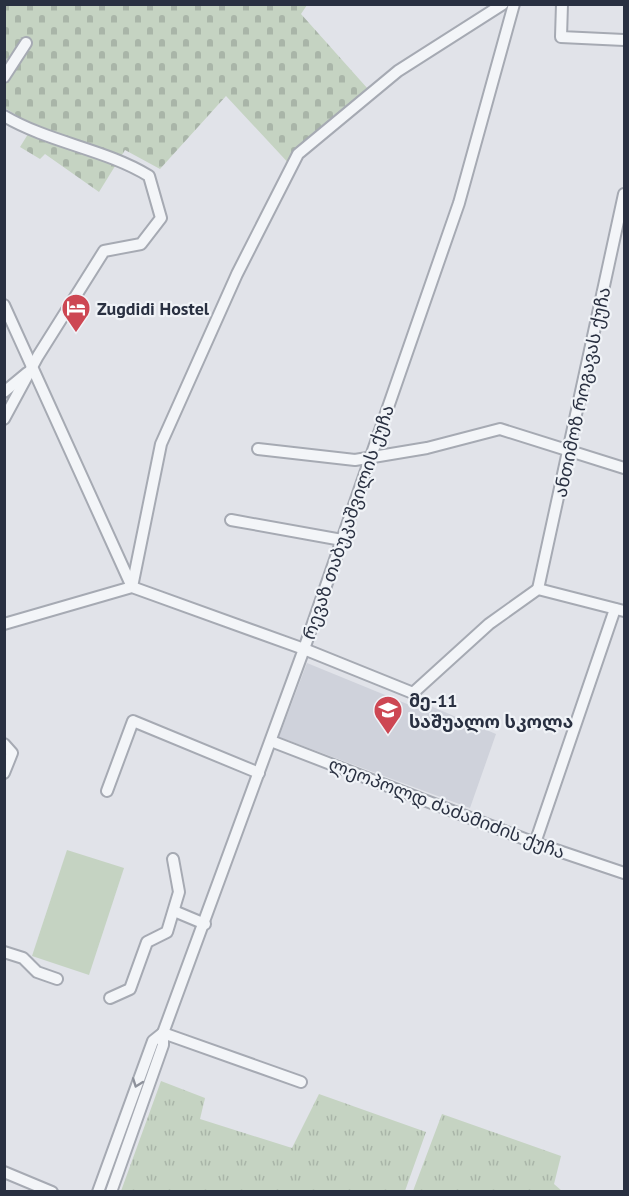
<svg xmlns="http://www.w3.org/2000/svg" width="629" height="1196" font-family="'PT Sans','Noto Sans Georgian',sans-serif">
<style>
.built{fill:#cfd2db}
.grass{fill:url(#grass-tufts)}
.cemetery{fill:url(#cemetery-stones)}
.pitch{fill:#c5d3c2}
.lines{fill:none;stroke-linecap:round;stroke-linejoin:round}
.minor-casing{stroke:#a6aab3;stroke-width:14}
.minor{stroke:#f3f5f8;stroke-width:10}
.oneway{stroke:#8e929c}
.labels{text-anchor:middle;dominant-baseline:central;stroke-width:4.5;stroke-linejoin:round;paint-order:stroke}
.poi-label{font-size:18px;font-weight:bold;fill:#293041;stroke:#f0f3f7;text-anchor:start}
.street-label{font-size:18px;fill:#293041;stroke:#f0f3f7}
</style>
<defs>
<pattern id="grass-tufts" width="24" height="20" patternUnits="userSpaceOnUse" patternTransform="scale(1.5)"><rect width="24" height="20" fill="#c5d3c2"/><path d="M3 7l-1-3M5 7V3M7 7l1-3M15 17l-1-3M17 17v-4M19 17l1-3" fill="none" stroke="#a9b5a8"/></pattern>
<pattern id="cemetery-stones" width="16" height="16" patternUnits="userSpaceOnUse" patternTransform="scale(1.5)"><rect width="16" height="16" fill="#c5d3c2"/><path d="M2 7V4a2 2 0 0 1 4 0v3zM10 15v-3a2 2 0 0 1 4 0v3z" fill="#a9b5a8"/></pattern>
</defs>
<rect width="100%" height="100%" fill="#e1e3e9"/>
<!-- built -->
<polygon class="built" points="307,663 412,706 426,704 496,734 470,808 279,737"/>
<!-- grass -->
<g class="grass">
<polygon points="161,1081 205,1098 200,1119 292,1148 319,1094 426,1132 405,1191 121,1191"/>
<polygon points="442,1114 561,1156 554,1184 562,1191 413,1191"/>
</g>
<!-- cemetery -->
<polygon class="cemetery" points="4,5 307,5 301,14 368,89 330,126 293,168 226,96 160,169 125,150 99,192 45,154 40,159 20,147 33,126 5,108"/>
<!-- pitch -->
<polygon class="pitch" points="67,850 124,868 89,975 32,956"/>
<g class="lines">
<!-- minor casing -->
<g class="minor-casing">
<g id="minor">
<polyline points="562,4 561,37 624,40"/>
<polyline points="4,77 26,43"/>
<path d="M4,116C50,143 105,149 149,176L161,218L141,244L104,251L38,356L4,419"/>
<polyline points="4,305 132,587"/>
<polyline points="4,392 27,373"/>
<polyline points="258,449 355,460 427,448 500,429 624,468"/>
<polyline points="231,520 342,540"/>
<polyline points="132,587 161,444 237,274 298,154 398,71 503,4"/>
<polyline points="538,589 624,194"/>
<polyline points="4,624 132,587 304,649 413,693 489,624 538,589 624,611"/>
<polyline points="271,741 535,843 624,873"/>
<polyline points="4,744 12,753 4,773"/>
<polyline points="107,791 133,721 259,773"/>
<polyline points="535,843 615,609"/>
<polyline points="174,911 205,924"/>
<polyline points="4,952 23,958 37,972 57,979"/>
<polyline points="110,998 130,989 147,942 167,932 179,892 173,859"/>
<polyline points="163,1033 301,1082"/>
<polyline points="4,1172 52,1192"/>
<polyline points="98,1192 153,1041 163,1033"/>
<polyline points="111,1192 163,1045 163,1033 304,649 459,203 514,4"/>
</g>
</g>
<!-- minor -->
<use href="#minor" class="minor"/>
</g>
<!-- one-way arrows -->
<defs><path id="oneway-chevron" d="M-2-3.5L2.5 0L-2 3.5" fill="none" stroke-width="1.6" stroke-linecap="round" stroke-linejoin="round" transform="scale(1.5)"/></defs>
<use class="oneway" href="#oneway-chevron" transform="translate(137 1083) rotate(110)"/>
<!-- icons -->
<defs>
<g id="hotel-pin" transform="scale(1.5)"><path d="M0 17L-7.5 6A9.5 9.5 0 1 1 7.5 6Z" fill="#cd4753" stroke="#f0f3f7"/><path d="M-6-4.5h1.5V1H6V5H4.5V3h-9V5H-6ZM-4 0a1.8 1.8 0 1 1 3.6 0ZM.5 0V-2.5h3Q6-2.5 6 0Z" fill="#fff"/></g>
<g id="school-pin" transform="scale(1.5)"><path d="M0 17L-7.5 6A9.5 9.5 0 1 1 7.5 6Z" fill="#cd4753" stroke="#f0f3f7"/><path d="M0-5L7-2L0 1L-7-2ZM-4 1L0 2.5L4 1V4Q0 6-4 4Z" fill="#fff"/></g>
</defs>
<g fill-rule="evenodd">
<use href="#hotel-pin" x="76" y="308"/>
<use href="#school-pin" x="388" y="710"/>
</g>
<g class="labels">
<!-- poi labels -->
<g class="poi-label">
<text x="97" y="308">Zugdidi Hostel</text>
<text x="409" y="700">მე-11<tspan x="409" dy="21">საშუალო სკოლა</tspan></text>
</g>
<!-- street labels -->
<g class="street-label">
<text transform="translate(582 392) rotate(-78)">ანთიმოზ როგავას ქუჩა</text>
<text transform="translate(348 522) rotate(-71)">რევაზ თაბუკაშვილის ქუჩა</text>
<text transform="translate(447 808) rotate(21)">ლეოპოლდ ძაძამიძის ქუჩა</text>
</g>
</g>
<!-- border -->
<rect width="629" height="1196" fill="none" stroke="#293041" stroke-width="12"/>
</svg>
